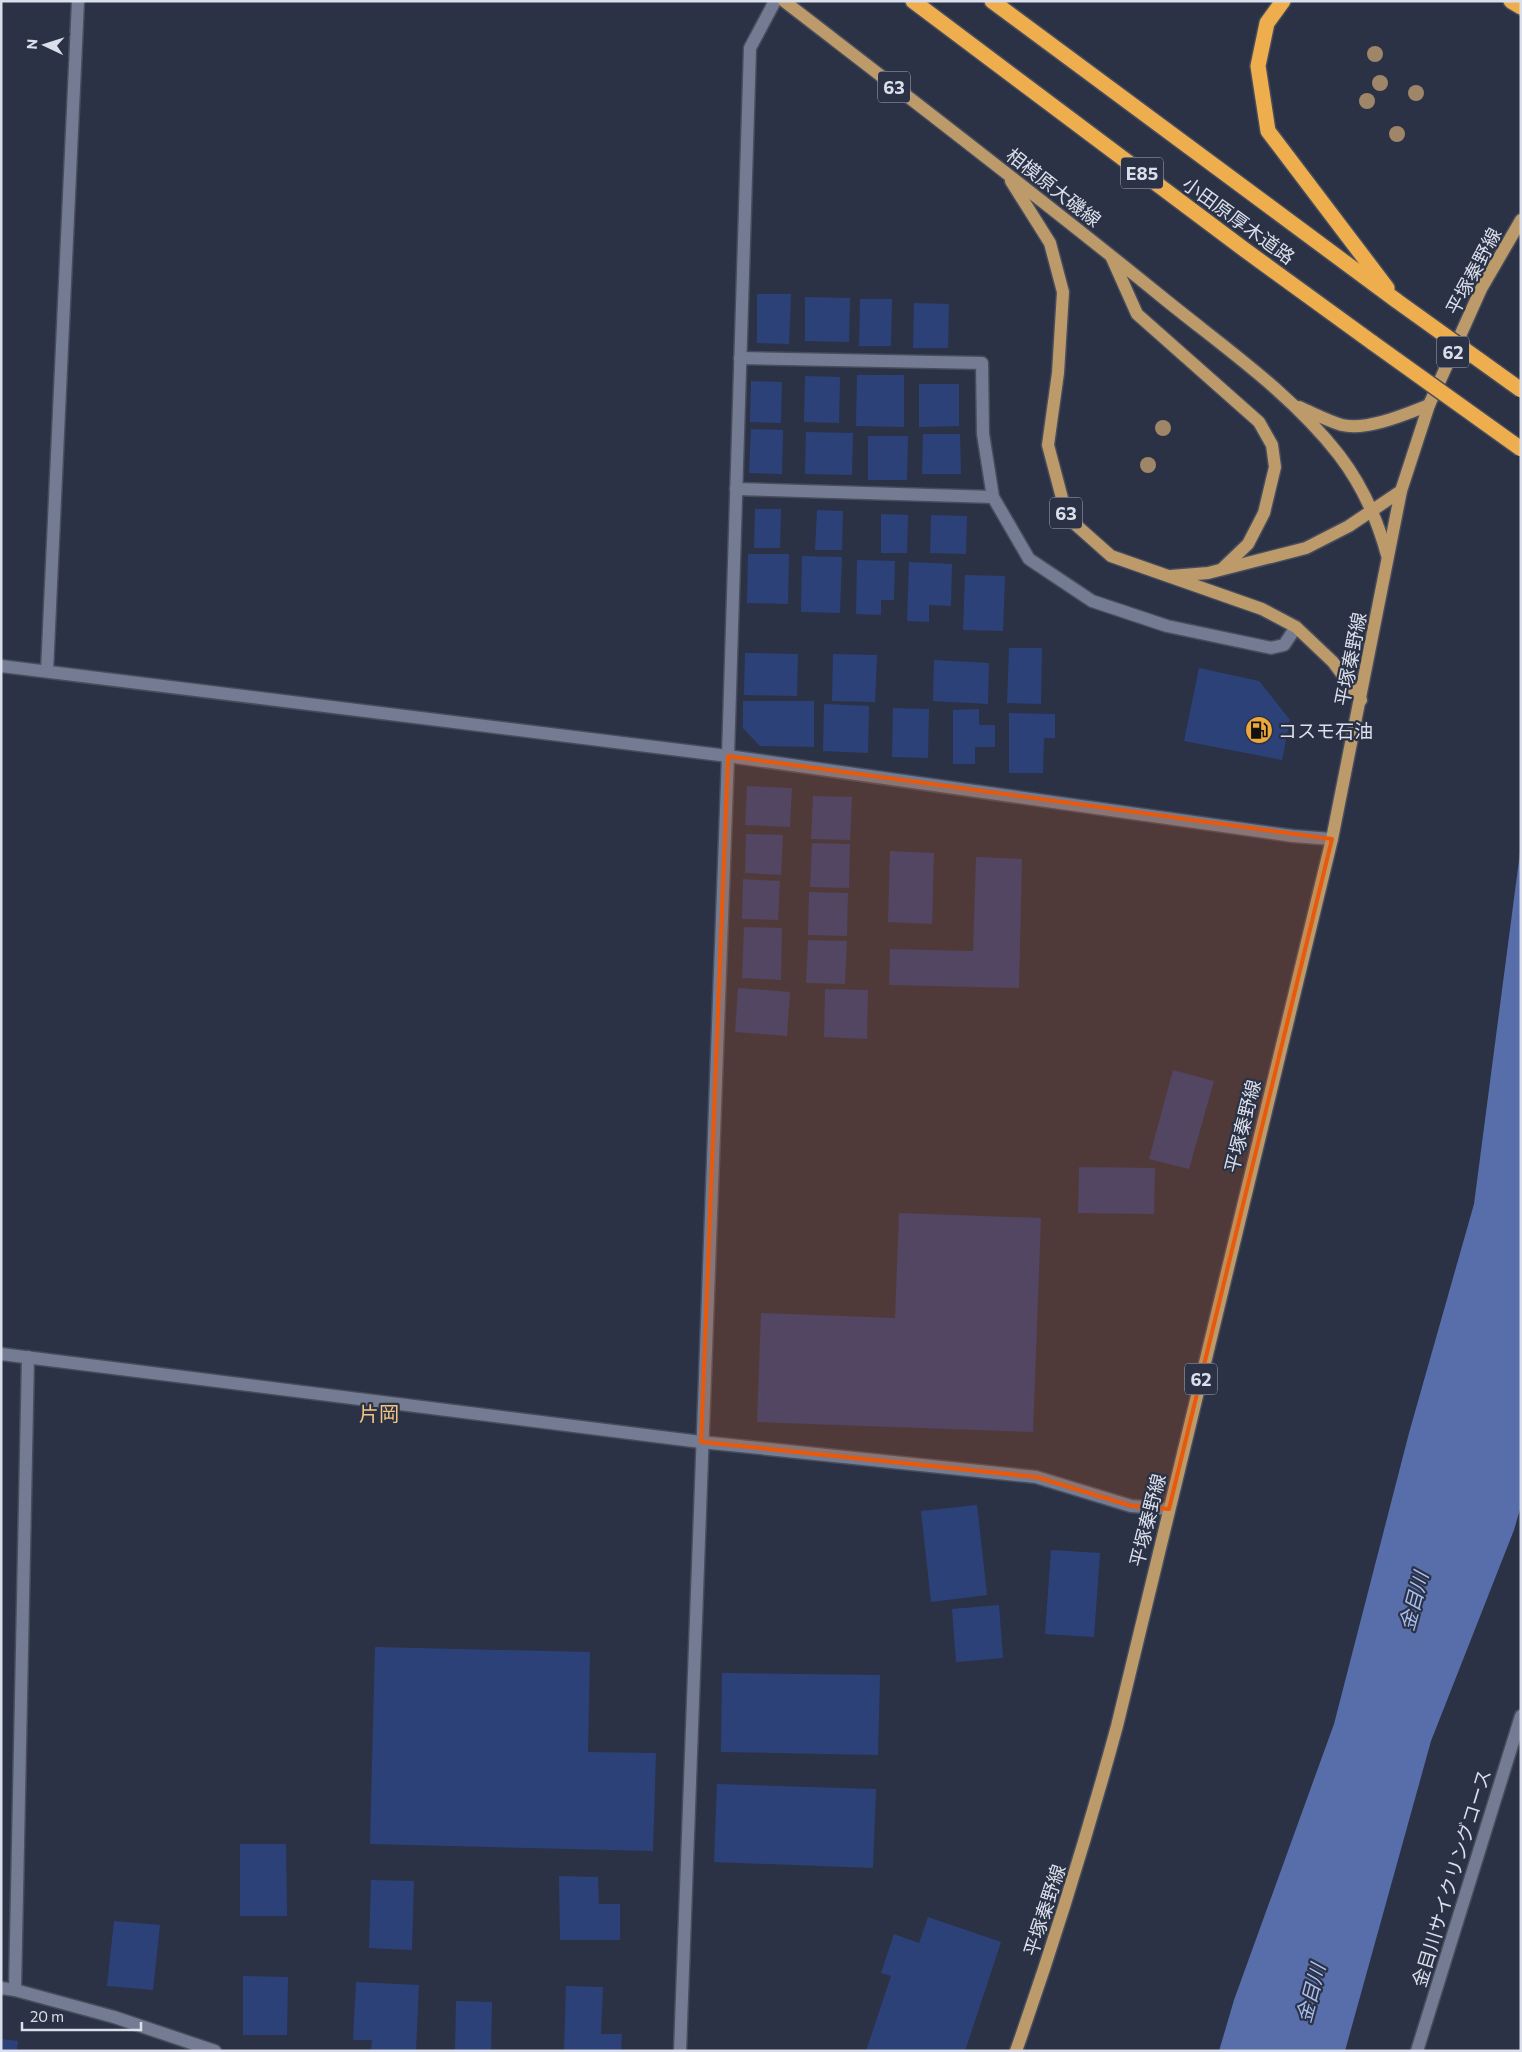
<svg xmlns="http://www.w3.org/2000/svg" width="1522" height="2052" font-family="Commissioner,'Noto Sans JP',sans-serif">
<style>
.water{fill:#576eaa}
.building{fill:#2d4179}
.lines{fill:none;stroke-linecap:round;stroke-linejoin:round}
.minor-casing{stroke:#474d5d;stroke-width:15}
.major-casing{stroke:#474d5d;stroke-width:15}
.highway-casing{stroke:#474d5d;stroke-width:18}
.minor{stroke:#737c92;stroke-width:12}
.major{stroke:#bd9a69;stroke-width:12}
.highway{stroke:#efae4d;stroke-width:15}
.highway-bridge-casing{stroke:#474d5d;stroke-width:18;stroke-linecap:butt}
.highway-bridge{stroke:#efae4d;stroke-width:15}
.tree{fill:#9f8669}
.marked{fill:#e8590c;fill-opacity:0.2;stroke:#e8590c;stroke-width:4;stroke-linejoin:round}
.labels{text-anchor:middle;dominant-baseline:central;stroke-width:4.5;stroke-linejoin:round;paint-order:stroke}
.shield{fill:#2b3245;stroke:#a6abb9;stroke-width:1}
.shield-label{font-size:18px;font-weight:bold;fill:#dadfeb}
.street-label{font-size:19px;fill:#dadfeb;stroke:#2b3245}
.poi-label{font-size:19px;fill:#dadfeb;stroke:#2b3245;text-anchor:start}
.neighbourhood-label{font-size:20px;fill:#f5c482;stroke:#2b3245}
.water-label{font-size:20px;font-style:italic;fill:#a8bdf1;stroke:#2b3245}
</style>
<rect width="100%" height="100%" fill="#2b3245"/>
<!-- water -->
<polygon class="water" points="1521,845 1521,1506 1514,1530 1431,1741 1345,2051 1219,2051 1234,2000 1334,1724 1409,1433 1474,1204"/>
<!-- building -->
<g class="building">
<polygon points="757,294 791,294 789,344 757,343"/>
<polygon points="805,297 850,298 849,342 805,341"/>
<polygon points="860,299 892,299 891,346 859,346"/>
<polygon points="914,303 949,304 948,348 913,348"/>
<polygon points="857,375 904,375 904,427 856,426"/>
<polygon points="805,376 840,377 839,423 804,422"/>
<polygon points="751,381 782,382 781,423 750,422"/>
<polygon points="919,384 959,384 959,426 919,427"/>
<polygon points="751,429 783,430 782,474 749,473"/>
<polygon points="806,432 853,433 852,475 805,474"/>
<polygon points="923,434 960,434 961,474 922,474"/>
<polygon points="868,436 908,436 907,480 868,480"/>
<polygon points="755,509 781,509 780,548 754,548"/>
<polygon points="817,510 843,511 842,550 815,550"/>
<polygon points="881,514 908,515 907,553 881,553"/>
<polygon points="931,515 967,516 966,554 930,553"/>
<polygon points="748,554 789,554 788,604 747,603"/>
<polygon points="802,556 842,557 840,613 801,612"/>
<polygon points="857,560 895,561 894,600 881,600 881,615 856,614"/>
<polygon points="909,562 952,564 951,606 929,605 929,622 907,621"/>
<polygon points="965,575 1005,576 1003,631 963,630"/>
<polygon points="1009,648 1042,648 1041,704 1007,703"/>
<polygon points="745,653 798,654 797,696 744,695"/>
<polygon points="833,654 877,655 875,702 832,701"/>
<polygon points="934,660 989,663 988,704 933,701"/>
<polygon points="1199,668 1259,681 1290,720 1282,760 1184,741"/>
<polygon points="743,701 814,701 814,747 760,746 743,728"/>
<polygon points="824,704 869,706 868,753 823,751"/>
<polygon points="893,708 929,709 928,758 892,757"/>
<polygon points="979,709 979,725 995,725 995,747 975,747 975,764 953,764 953,710"/>
<polygon points="1009,713 1055,714 1055,738 1044,738 1043,773 1009,773"/>
<polygon points="747,786 792,788 790,827 745,825"/>
<polygon points="813,796 852,797 850,840 811,839"/>
<polygon points="746,834 783,835 781,875 745,873"/>
<polygon points="812,843 850,844 849,888 810,887"/>
<polygon points="890,851 934,853 932,924 888,922"/>
<polygon points="976,857 1022,859 1019,988 889,985 890,949 973,951"/>
<polygon points="743,879 780,881 778,920 742,919"/>
<polygon points="809,892 848,893 847,936 808,935"/>
<polygon points="744,927 782,928 781,980 742,978"/>
<polygon points="808,940 847,941 845,984 806,983"/>
<polygon points="738,988 790,992 787,1036 735,1032"/>
<polygon points="825,989 868,990 867,1039 824,1037"/>
<polygon points="1173,1070 1214,1081 1189,1169 1149,1159"/>
<polygon points="1079,1167 1155,1168 1154,1214 1078,1213"/>
<polygon points="899,1213 1041,1218 1033,1432 757,1422 761,1313 895,1318"/>
<polygon points="977,1505 987,1595 931,1602 921,1511"/>
<polygon points="1051,1550 1100,1553 1094,1637 1045,1634"/>
<polygon points="999,1605 1003,1658 956,1662 952,1609"/>
<polygon points="375,1647 590,1652 588,1752 656,1753 653,1851 370,1844"/>
<polygon points="722,1673 880,1675 878,1755 721,1752"/>
<polygon points="717,1784 876,1789 873,1868 714,1862"/>
<polygon points="240,1844 286,1844 287,1916 240,1916"/>
<polygon points="559,1876 598,1877 599,1904 620,1904 620,1940 560,1940"/>
<polygon points="371,1880 414,1881 412,1950 369,1948"/>
<polygon points="928,1917 1001,1942 965,2051 866,2051 891,1976 881,1973 894,1934 919,1943"/>
<polygon points="114,1921 160,1925 153,1990 107,1986"/>
<polygon points="243,1976 288,1977 287,2035 243,2035"/>
<polygon points="356,1982 419,1985 416,2051 371,2051 372,2040 353,2040"/>
<polygon points="566,1986 603,1987 601,2034 622,2034 621,2051 564,2051"/>
<polygon points="456,2001 492,2002 491,2051 455,2051"/>
<polygon points="1,2039 18,2041 17,2051 1,2051"/>
</g>
<g class="lines">
<!-- minor casing -->
<g class="minor-casing">
<g id="minor">
<polyline points="740,358 982,363 983,434 993,497 1029,559 1092,601 1167,626 1271,648 1284,645 1296,627"/>
<polyline points="736,489 993,497"/>
<polyline points="1,666 728,756 1293,836 1332,839"/>
<polyline points="47,671 78,1"/>
<polyline points="1,1354 701,1442 1036,1477 1131,1506 1169,1509"/>
<polyline points="1,1988 15,1990 114,2017 215,2051"/>
<polyline points="15,1990 28,1357"/>
<polyline points="680,2051 728,756 750,48 775,1"/>
<polyline points="1417,2051 1521,1716"/>
</g>
</g>
<!-- major casing -->
<g class="major-casing">
<g id="major">
<path d="M784,1C911,99 1038,196 1162,297C1222,346 1290,392 1339,455C1362,485 1377,518 1387,555"/>
<polyline points="1011,181 1050,243 1063,292 1058,373 1048,445 1067,517 1111,556 1262,609 1296,627 1333,662 1361,700"/>
<polyline points="1112,258 1137,314 1259,422 1272,445 1275,467 1264,513 1248,544 1223,568"/>
<path d="M1299,407C1313,413 1328,421 1342,425C1367,431 1406,414 1429,405"/>
<polyline points="1171,576 1208,573 1306,548 1349,526 1401,491"/>
<path d="M1016,2051C1054,1943 1087,1836 1117,1726L1332,839L1401,491L1429,405L1481,289L1521,220"/>
</g>
</g>
<!-- highway casing -->
<g class="highway-casing">
<g id="highway">
<polyline points="913,1 1245,250 1373,343"/>
<polyline points="992,1 1397,301"/>
<polyline points="1283,1 1267,23 1258,66 1268,131 1387,288"/>
<polyline points="1511,1 1521,7"/>
</g>
</g>
<!-- minor -->
<use href="#minor" class="minor"/>
<!-- major -->
<use href="#major" class="major"/>
<!-- highway -->
<use href="#highway" class="highway"/>
<!-- highway-bridge casing -->
<g class="highway-bridge-casing">
<g id="highway-bridge">
<polyline points="1397,301 1521,390"/>
<polyline points="1373,343 1521,449"/>
</g>
</g>
<!-- highway-bridge -->
<use href="#highway-bridge" class="highway-bridge"/>
</g>
<!-- trees -->
<g class="tree">
<circle cx="1375" cy="54" r="8"/>
<circle cx="1380" cy="83" r="8"/>
<circle cx="1416" cy="93" r="8"/>
<circle cx="1367" cy="101" r="8"/>
<circle cx="1397" cy="134" r="8"/>
<circle cx="1163" cy="428" r="8"/>
<circle cx="1148" cy="465" r="8"/>
</g>
<!-- marked area -->
<path class="marked" d="M728,756L1332,839L1169,1509L1131,1506L1036,1477L701,1442Z"/>
<!-- icons -->
<defs>
<g id="fuel-disc" transform="scale(1.4375)"><circle r="9.5" fill="#eda83c" stroke="#2b3245"/><path d="M-5.5-6h7V0h2V4h1.3V-2.5L3-4.5l.8-.8L6-3V5H2.5V1h-1V6h-7ZM-4.2-4.7v3.2H.2V-4.7Z" fill="#111"/></g>
</defs>
<g fill-rule="evenodd">
<use href="#fuel-disc" x="1259" y="730"/>
</g>
<g class="labels">
<!-- shield labels -->
<g class="shield">
<rect x="878" y="71.5" width="32" height="31" rx="4"/>
<rect x="1121" y="157.5" width="42" height="31" rx="4"/>
<rect x="1437" y="336.5" width="32" height="31" rx="4"/>
<rect x="1050" y="497.5" width="32" height="31" rx="4"/>
<rect x="1185" y="1363.5" width="32" height="31" rx="4"/>
</g>
<g class="shield-label">
<text x="894" y="87">63</text>
<text x="1142" y="173">E85</text>
<text x="1453" y="352">62</text>
<text x="1066" y="513">63</text>
<text x="1201" y="1379">62</text>
</g>
<!-- street labels -->
<g class="street-label">
<text transform="translate(1054 187) rotate(38)">相模原大磯線</text>
<text transform="translate(1239 220) rotate(36)">小田原厚木道路</text>
<text transform="translate(1473 271) rotate(-62)">平塚秦野線</text>
<text transform="translate(1350 659) rotate(-79)">平塚秦野線</text>
<text transform="translate(1242 1126) rotate(-76)">平塚秦野線</text>
<text transform="translate(1147 1520) rotate(-76)">平塚秦野線</text>
<text transform="translate(1451 1878) rotate(-73)">金目川サイクリングコース</text>
<text transform="translate(1044 1910) rotate(-72)">平塚秦野線</text>
</g>
<!-- poi labels -->
<g class="poi-label">
<text x="1278" y="730">コスモ石油</text>
</g>
<!-- neighbourhood labels -->
<g class="neighbourhood-label">
<text x="379" y="1413">片岡</text>
</g>
<!-- water labels -->
<g class="water-label">
<text transform="translate(1413 1601) rotate(-75)">金目川</text>
<text transform="translate(1310 1993) rotate(-75)">金目川</text>
</g>
</g>
<!-- border -->
<rect width="1522" height="2052" fill="none" stroke="#dadfeb" stroke-width="5"/>
<!-- north arrow -->
<g transform="translate(45 45) rotate(274)" stroke="#2b3245" stroke-width="4" paint-order="stroke">
<path d="M0-4L9 19L0 12L-9 19Z" fill="#dadfeb"/>
<text y="-8" font-size="14" font-weight="bold" text-anchor="middle" fill="#dadfeb">N</text>
</g>
<!-- scale -->
<path d="M22 2022v8h119v-8" fill="none" stroke="#dadfeb" stroke-width="2.5"/>
<text x="30" y="2022" font-size="15" fill="#dadfeb" stroke="#2b3245" stroke-width="4" paint-order="stroke">20 m</text>
</svg>
